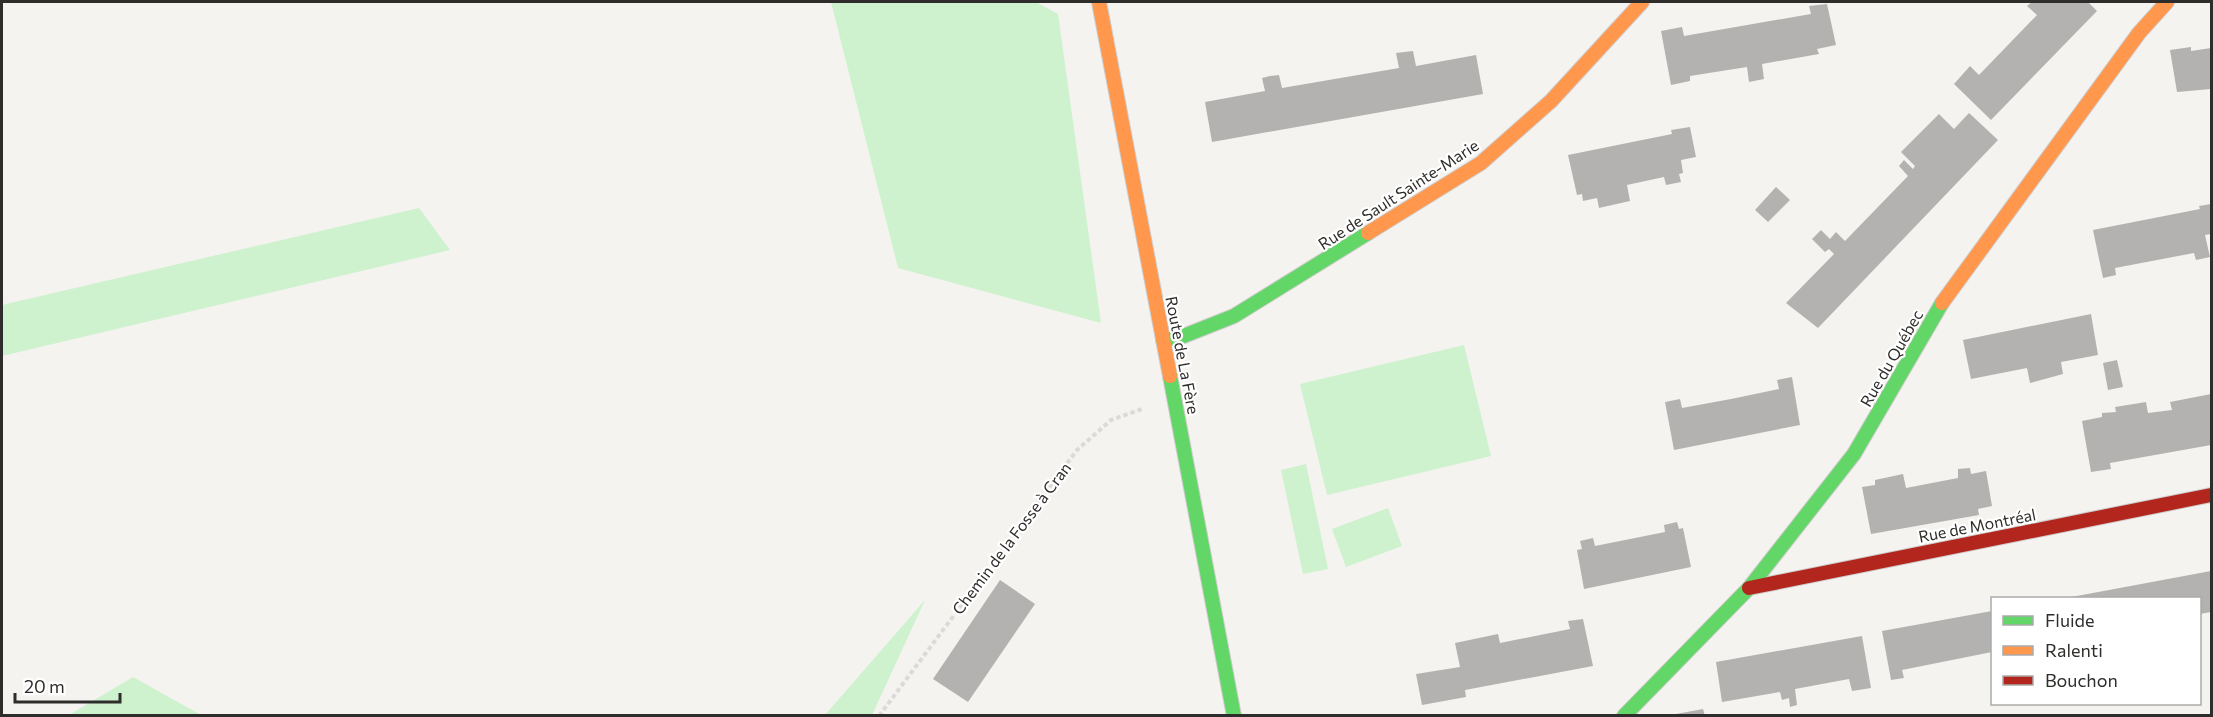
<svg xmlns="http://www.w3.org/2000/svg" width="2213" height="717" font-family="Commissioner,sans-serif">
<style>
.green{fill:#cdf2cd}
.building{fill:#b4b2b1}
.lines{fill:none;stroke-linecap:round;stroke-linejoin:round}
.fast-casing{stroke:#cecccb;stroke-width:16}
.slow-casing{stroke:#cecccb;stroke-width:16}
.jam-casing{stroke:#cecccb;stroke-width:16}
.path{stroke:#dbdada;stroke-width:4;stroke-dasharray:4.5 3;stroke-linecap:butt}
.fast{stroke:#63d668;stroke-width:14}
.slow{stroke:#ff974d;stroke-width:14}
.jam{stroke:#b3261e;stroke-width:14}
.labels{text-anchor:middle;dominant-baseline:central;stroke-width:4.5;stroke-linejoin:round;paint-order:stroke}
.street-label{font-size:16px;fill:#2e2d2b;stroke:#fff}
</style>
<rect width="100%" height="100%" fill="#f5f3f0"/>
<!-- green -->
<g class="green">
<polygon points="831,2 1036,2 1058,14 1101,323 898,268"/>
<polygon points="419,208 450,250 2,356 2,305"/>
<polygon points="1464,345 1491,456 1327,495 1300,384"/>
<polygon points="1306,464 1328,569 1303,574 1281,470"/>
<polygon points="1388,508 1402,546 1346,567 1332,529"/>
<polygon points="925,600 872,715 825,715"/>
<polygon points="133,677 201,715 69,715"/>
</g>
<!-- building -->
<g class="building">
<polygon points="2032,2 2088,2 2097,11 1991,120 1954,84 1970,66 1979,75 2037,15 2027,6"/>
<polygon points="1827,4 1836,45 1817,49 1819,54 1762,64 1764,79 1749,82 1747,67 1690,76 1690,81 1671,85 1661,31 1682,27 1684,36 1811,14 1809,6"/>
<polygon points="2191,47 2191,51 2211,48 2211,89 2177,92 2170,50"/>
<polygon points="1413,51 1416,66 1476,55 1483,94 1212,142 1205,102 1265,91 1262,78 1270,76 1279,75 1282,88 1399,68 1396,53"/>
<polygon points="1969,113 1998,140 1818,328 1786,303 1834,254 1829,249 1825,252 1812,239 1821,230 1830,239 1836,232 1845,241 1908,176 1899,166 1904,160 1913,169 1915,166 1901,152 1939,114 1954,129"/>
<polygon points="1690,127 1696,157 1681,160 1683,173 1679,174 1681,182 1666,185 1664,177 1627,185 1630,201 1599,208 1597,198 1583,201 1582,194 1577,195 1568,155 1672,134 1671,130"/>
<polygon points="1776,187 1790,200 1768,222 1755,210"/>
<polygon points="2211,204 2211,234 2205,235 2210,257 2196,260 2194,253 2115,268 2116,275 2103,278 2093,230 2200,209 2199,206"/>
<polygon points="2091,314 2098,355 2061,362 2063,374 2030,383 2027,368 1971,379 1963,340"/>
<polygon points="2117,360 2123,387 2108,390 2103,363"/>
<polygon points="1792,377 1800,425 1674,450 1665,402 1680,399 1682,408 1731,399 1779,389 1777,380"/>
<polygon points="2211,394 2211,445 2110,463 2111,469 2091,472 2082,421 2102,417 2102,413 2116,412 2115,407 2146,402 2148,413 2172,410 2170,402"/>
<polygon points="1970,468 1971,474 1986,471 1992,506 1978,509 1979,515 1871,534 1862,487 1875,485 1875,480 1903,474 1906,488 1958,478 1958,469"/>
<polygon points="1677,522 1679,529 1683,528 1691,567 1584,589 1577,550 1582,549 1580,541 1593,538 1595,546 1665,532 1664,525"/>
<polygon points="2211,571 2211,612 2200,614 2200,598 2066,598"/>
<polygon points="1000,580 1035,604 968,702 933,679"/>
<polygon points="1992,611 1992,652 1902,670 1904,678 1891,680 1882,631"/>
<polygon points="1583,619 1593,666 1465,690 1466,697 1422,705 1416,674 1460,667 1455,643 1498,634 1500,643 1570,629 1568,621"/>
<polygon points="1862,636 1871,688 1852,691 1849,679 1795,689 1797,705 1790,707 1789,698 1782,700 1780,692 1722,702 1716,662"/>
<polygon points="1703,709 1705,716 1676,716 1676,714"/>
</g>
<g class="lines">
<!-- fast casing -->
<g class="fast-casing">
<g id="fast">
<polyline points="1163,340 1181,337 1234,316 1368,233"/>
<polyline points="1170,376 1234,716"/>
<polyline points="1624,716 1749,588 1854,454 1942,303"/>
</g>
</g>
<!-- slow casing -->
<g class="slow-casing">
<g id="slow">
<polyline points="1099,2 1170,376"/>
<polyline points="1368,233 1481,163 1551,101 1642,2"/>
<polyline points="1942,303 2139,33 2167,2"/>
</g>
</g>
<!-- jam casing -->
<g class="jam-casing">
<polyline id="jam" points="1749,588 2211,495"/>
</g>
<!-- path -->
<polyline class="path" points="879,716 1077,450 1111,420 1142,409"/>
<!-- fast -->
<use href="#fast" class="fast"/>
<!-- slow -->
<use href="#slow" class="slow"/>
<!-- jam -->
<use href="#jam" class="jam"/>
</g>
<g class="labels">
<!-- street labels -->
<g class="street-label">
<text transform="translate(1398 194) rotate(-33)">Rue de Sault Sainte-Marie</text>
<text transform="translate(1183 355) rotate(79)">Route de La Fère</text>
<text transform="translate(1891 358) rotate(-60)">Rue du Québec</text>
<text transform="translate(1977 525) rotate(-11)">Rue de Montréal</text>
<text transform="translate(1011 538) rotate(-53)">Chemin de la Fosse à Cran</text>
</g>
</g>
<!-- border -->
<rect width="2213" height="717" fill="none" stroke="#2e2d2b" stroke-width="6"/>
<!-- legend -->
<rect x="1991" y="597" width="210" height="108" fill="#ffffff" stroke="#ababaa" stroke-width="1.5"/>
<rect x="2003" y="616" width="30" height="9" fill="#63d668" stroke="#ababaa" stroke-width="1.5"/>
<text x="2045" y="627" font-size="18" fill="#2e2d2b">Fluide</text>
<rect x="2003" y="646" width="30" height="9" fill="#ff974d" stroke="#ababaa" stroke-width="1.5"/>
<text x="2045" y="657" font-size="18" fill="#2e2d2b">Ralenti</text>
<rect x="2003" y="676" width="30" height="9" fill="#b3261e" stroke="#ababaa" stroke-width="1.5"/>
<text x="2045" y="687" font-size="18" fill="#2e2d2b">Bouchon</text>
<!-- scale -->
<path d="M15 693v9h105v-9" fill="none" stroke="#2e2d2b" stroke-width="3"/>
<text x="24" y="693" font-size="18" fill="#2e2d2b" stroke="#ffffff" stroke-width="4.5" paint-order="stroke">20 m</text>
</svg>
